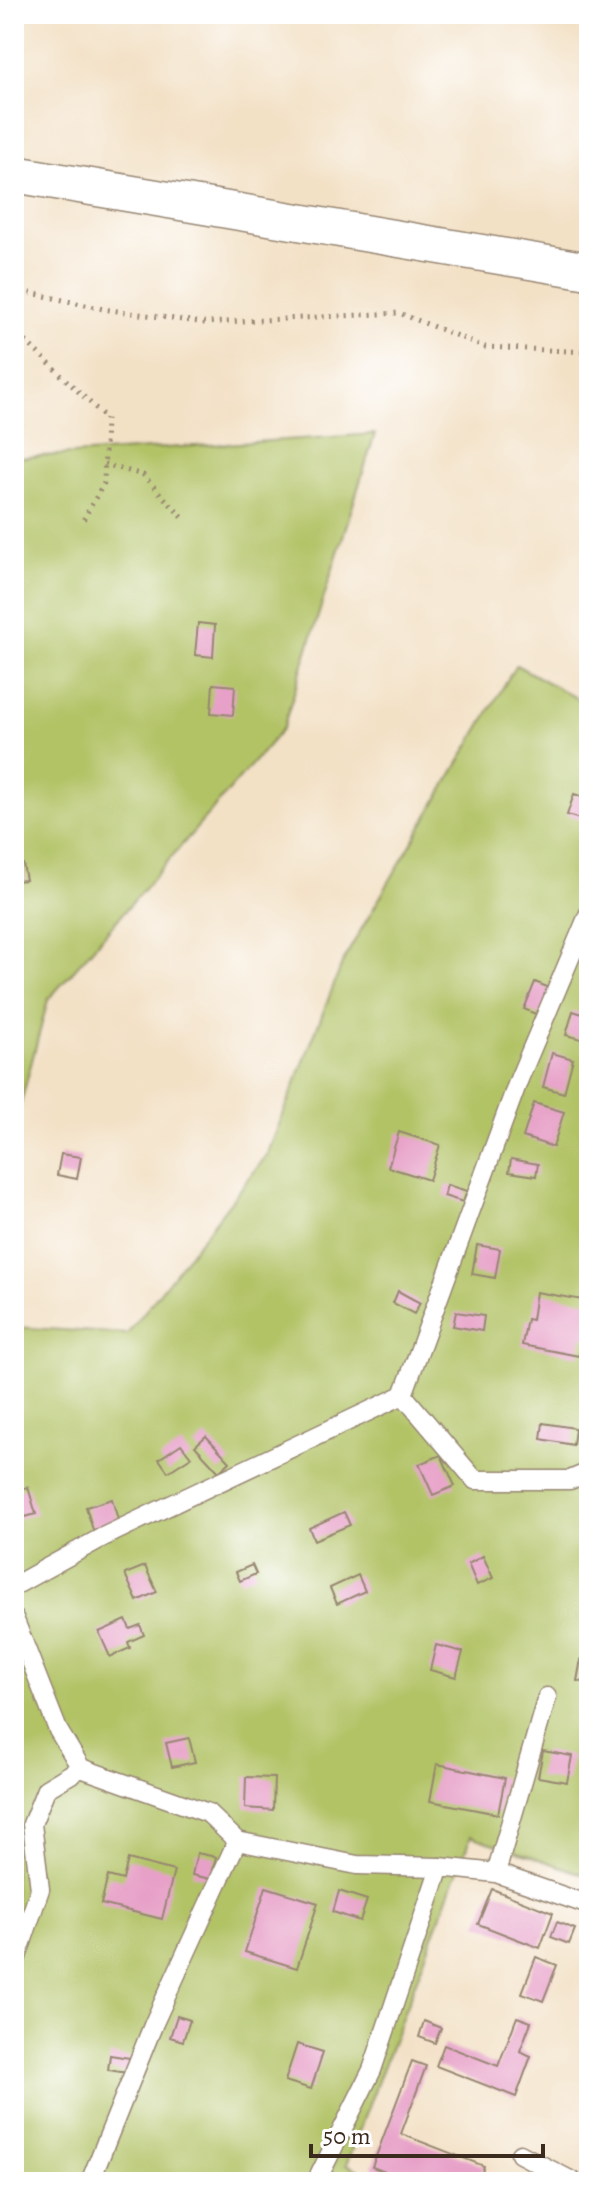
<svg xmlns="http://www.w3.org/2000/svg" width="603" height="2196" font-family="Alegreya,serif">
<style>
.green{fill:#b2c366;stroke:#767642;stroke-width:2}
.building{fill:#e7a0c8}
.lines{fill:none;stroke-linecap:round;stroke-linejoin:round}
.service-casing{stroke:#978672;stroke-width:21}
.minor-casing{stroke:#978672;stroke-width:39}
.path{stroke:#978672;stroke-width:5;stroke-dasharray:2 6;stroke-linecap:butt}
.service{stroke:#fff;stroke-width:18}
.minor{stroke:#fff;stroke-width:36}
</style>
<rect width="100%" height="100%" fill="#fff"/>
<filter id="ink" filterUnits="userSpaceOnUse"><feTurbulence type="fractalNoise" baseFrequency=".0125" numOctaves="2"/><feDisplacementMap in="SourceGraphic" scale="16" xChannelSelector="R" yChannelSelector="G"/><feConvolveMatrix kernelMatrix="1 2 1 2 8 2 1 2 1" color-interpolation-filters="sRGB"/></filter>
<filter id="wash" filterUnits="userSpaceOnUse"><feTurbulence type="fractalNoise" baseFrequency=".006" numOctaves="4" result="noise"/><feDisplacementMap in="SourceGraphic" scale="32" xChannelSelector="R" yChannelSelector="G"/><feGaussianBlur stdDeviation="1.8" result="paint"/><feColorMatrix in="noise" values="0 0 0 0 0 0 0 0 0 0 0 0 0 0 0 0 0 1.4 0 .05"/><feComposite in="paint" operator="in"/></filter>
<g filter="url(#wash)">
<rect width="100%" height="100%" fill="#f3e1c6"/>
<!-- green -->
<g class="green">
<polygon points="375,434 283,728 48,1000 14,1129 14,458"/>
<polygon points="516,665 589,705 589,1876 471,1836 346,2165 388,2182 14,2182 14,1327 127,1334 267,1155 344,959"/>
</g>
<g id="blocks">
<!-- building -->
<g class="building">
<polygon points="198,623 215,625 213,657 195,655"/>
<polygon points="213,684 235,686 233,715 211,713"/>
<polygon points="574,794 589,799 583,820 567,815"/>
<polygon points="23,864 26,880 14,881 14,865"/>
<polygon points="535,982 552,989 540,1016 524,1009"/>
<polygon points="573,1011 589,1016 589,1041 566,1035"/>
<polygon points="552,1053 573,1059 564,1093 543,1087"/>
<polygon points="534,1103 564,1112 553,1147 523,1137"/>
<polygon points="399,1132 440,1145 429,1180 388,1167"/>
<polygon points="61,1154 81,1157 77,1179 57,1175"/>
<polygon points="511,1159 538,1164 536,1176 509,1172"/>
<polygon points="447,1185 467,1191 463,1202 444,1196"/>
<polygon points="477,1245 500,1249 495,1278 472,1274"/>
<polygon points="398,1291 420,1303 414,1314 393,1303"/>
<polygon points="536,1292 589,1301 586,1319 589,1319 589,1339 582,1337 579,1356 522,1345 527,1319 532,1320"/>
<polygon points="456,1312 484,1316 482,1331 453,1326"/>
<polygon points="543,1423 575,1428 573,1445 541,1439"/>
<polygon points="206,1436 230,1462 219,1472 195,1446"/>
<polygon points="181,1444 191,1457 168,1472 159,1459"/>
<polygon points="441,1455 455,1486 433,1495 419,1464"/>
<polygon points="28,1487 36,1514 14,1520 14,1491"/>
<polygon points="112,1499 119,1523 93,1530 86,1507"/>
<polygon points="344,1512 350,1525 314,1540 309,1528"/>
<polygon points="483,1556 493,1578 477,1585 468,1564"/>
<polygon points="252,1565 256,1574 240,1581 236,1572"/>
<polygon points="145,1566 157,1592 137,1601 125,1574"/>
<polygon points="358,1575 365,1591 337,1604 330,1588"/>
<polygon points="126,1620 130,1629 140,1625 144,1635 128,1642 130,1648 110,1657 99,1632"/>
<polygon points="436,1645 463,1652 456,1677 430,1670"/>
<polygon points="581,1659 589,1660 589,1683 577,1681"/>
<polygon points="189,1738 195,1762 172,1767 166,1743"/>
<polygon points="543,1751 572,1756 567,1782 538,1777"/>
<polygon points="437,1764 505,1778 498,1814 430,1801"/>
<polygon points="246,1777 274,1778 273,1810 245,1808"/>
<polygon points="197,1853 216,1857 211,1879 192,1875"/>
<polygon points="128,1859 174,1871 162,1919 101,1904 108,1876 123,1880"/>
<polygon points="266,1887 318,1903 297,1968 245,1952"/>
<polygon points="492,1889 553,1913 540,1948 478,1924"/>
<polygon points="339,1891 367,1900 360,1921 333,1912"/>
<polygon points="557,1922 575,1929 569,1944 551,1937"/>
<polygon points="536,1957 557,1965 543,2001 522,1993"/>
<polygon points="177,2016 190,2020 183,2041 170,2037"/>
<polygon points="517,2017 531,2022 520,2051 531,2056 516,2097 436,2066 444,2045 498,2066"/>
<polygon points="424,2021 441,2028 435,2043 419,2037"/>
<polygon points="297,2044 323,2052 311,2089 285,2081"/>
<polygon points="110,2055 130,2058 128,2073 108,2070"/>
<polygon points="412,2061 426,2066 401,2134 484,2166 478,2182 412,2182 372,2167"/>
</g>
</g>
</g>
<g filter="url(#ink)">
<use href="#blocks" fill-opacity="0" stroke="#978672" stroke-width="2"/>
<g class="lines">
<!-- service casing -->
<g class="service-casing">
<g id="service">
<polyline points="403,1395 475,1480 570,1480 589,1472"/>
<polyline points="14,1586 103,1537 403,1395 519,1079 589,913"/>
<polyline points="14,1618 58,1730 81,1768 208,1813 237,1841 357,1865 440,1867"/>
<polyline points="496,1873 547,1697"/>
<polyline points="14,1966 40,1889 32,1824 46,1789 81,1768"/>
<polyline points="520,2154 574,2182"/>
<polyline points="90,2182 154,2023 237,1841"/>
<polyline points="316,2182 372,2070 440,1867 496,1873 589,1905"/>
</g>
</g>
<!-- minor casing -->
<g class="minor-casing">
<polyline id="minor" points="14,174 589,271"/>
</g>
<!-- path -->
<g class="path">
<polyline points="14,289 103,309 205,323 399,313 485,347 589,352"/>
<polyline points="14,330 106,418 104,483 82,522"/>
<polyline points="104,464 143,475 185,520"/>
</g>
<!-- service -->
<use href="#service" class="service"/>
<!-- minor -->
<use href="#minor" class="minor"/>
</g>
</g>
<!-- margin -->
<rect width="603" height="2196" fill="none" stroke="#fff" stroke-width="48"/>
<!-- scale -->
<path d="M311 2144v12h232v-12" fill="none" stroke="#3b2a1e" stroke-width="4"/>
<text x="323" y="2144" font-size="24" fill="#3b2a1e" stroke="#ffffff" stroke-width="6" paint-order="stroke">50 m</text>
</svg>
